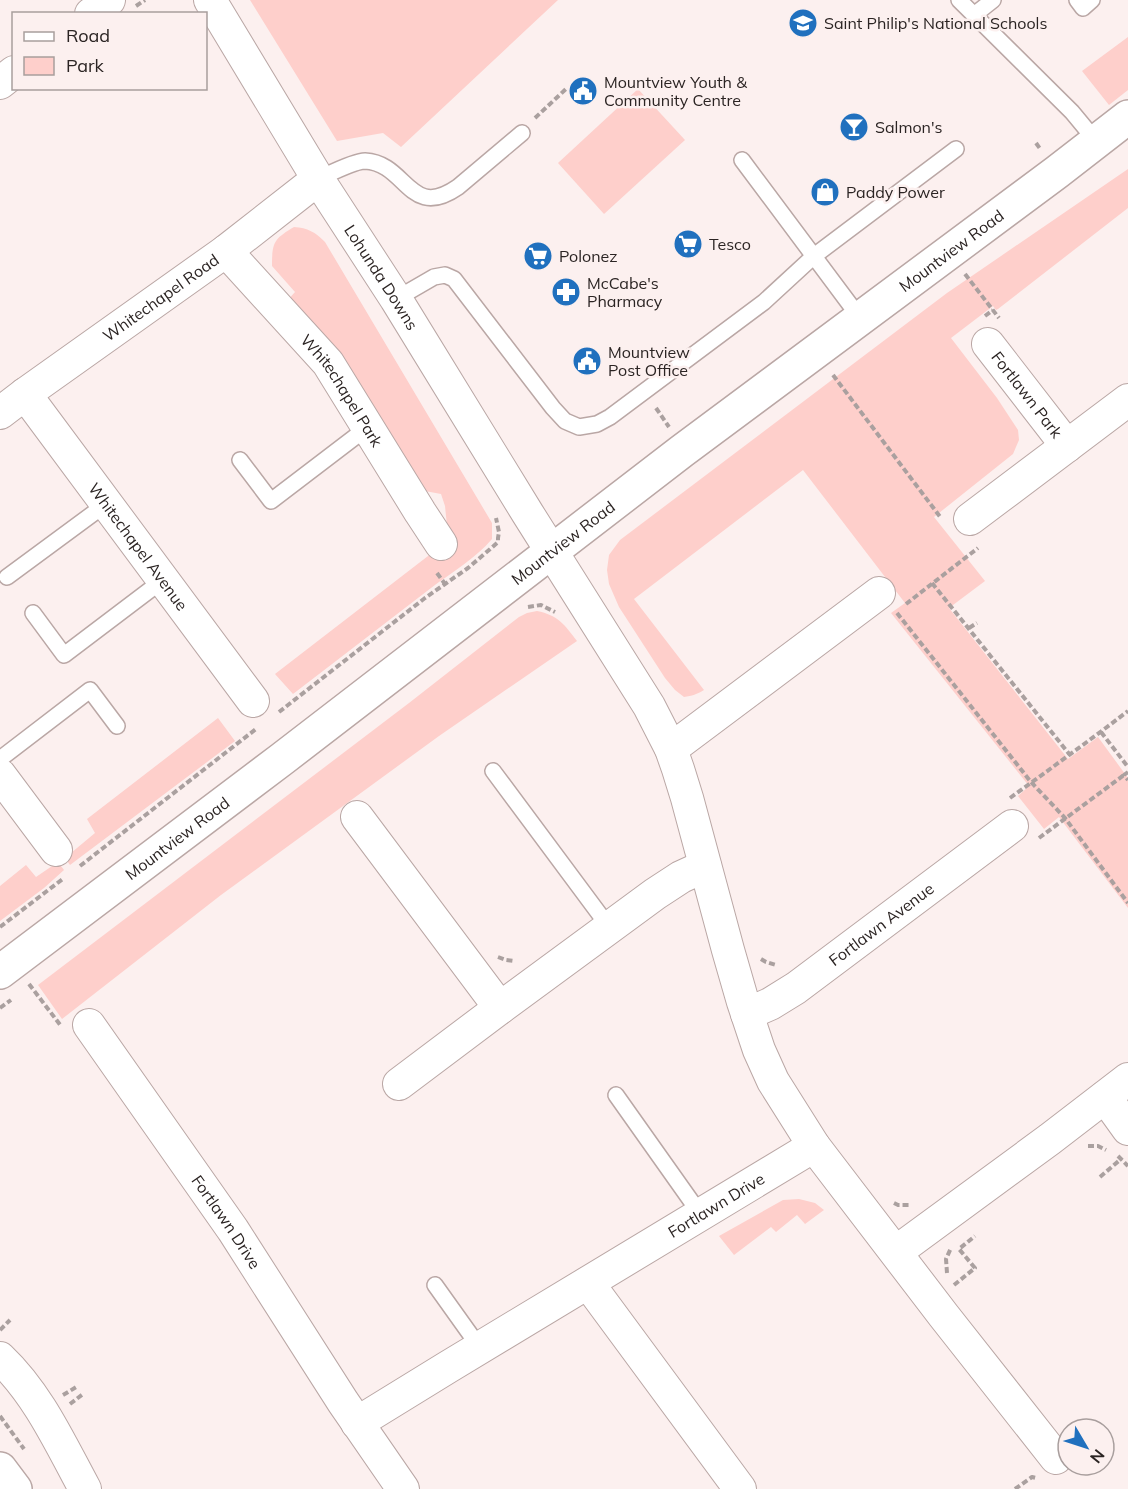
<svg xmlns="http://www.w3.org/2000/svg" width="1128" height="1489" font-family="Mulish,sans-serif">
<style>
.green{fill:#fecfcb}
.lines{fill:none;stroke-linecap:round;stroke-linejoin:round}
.lane-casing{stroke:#baa7a5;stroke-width:18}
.street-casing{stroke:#baa7a5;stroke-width:34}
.secondary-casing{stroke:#baa7a5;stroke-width:36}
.path{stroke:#aaa09f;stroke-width:4;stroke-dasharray:6 3;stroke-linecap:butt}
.lane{stroke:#fff;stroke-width:15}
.street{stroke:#fff;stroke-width:32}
.secondary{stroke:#fff;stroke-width:33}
.labels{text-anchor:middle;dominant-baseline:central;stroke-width:5;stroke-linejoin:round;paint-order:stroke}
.poi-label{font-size:16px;fill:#2b2423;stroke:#fcf0ef;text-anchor:start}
.street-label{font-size:16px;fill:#2b2423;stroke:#fcf0ef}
</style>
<rect width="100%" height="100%" fill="#fcf0ef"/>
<!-- green -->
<g class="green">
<polygon points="250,0 558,0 401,147 383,133 337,141"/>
<polygon points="1128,37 1128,90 1109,105 1082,71"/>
<polygon points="638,89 685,140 604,214 558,163"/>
<path d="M1128,169V208L998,309L996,310L993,306L951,338L997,398L1018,430L1019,440L1013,454L934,517L985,581L949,608L1068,759L1098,737L1128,778V908L1059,817L1044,829L1018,796L1029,786L891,613L905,603L803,470L634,599L704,690C697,694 692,696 684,697L675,690L665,678L619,607L609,584L607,570L609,555L620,540L947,293Z"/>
<path d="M294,227C308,228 315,232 325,242L492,523V539C475,559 452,572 431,588C385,623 339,659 293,694L275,674L441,546L448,536L445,506L441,494L425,491L287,301L295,292L272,266C272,242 274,239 294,227Z"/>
<path d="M537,611C558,615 565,625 577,641L439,736L221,895L62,1019L38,985L409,703L519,617L527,613Z"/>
<polygon points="218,718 235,741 70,865 65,858 95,833 87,819"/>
<polygon points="58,862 64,870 44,888 0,921 0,886 26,865 36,877"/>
<polygon points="799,1199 815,1203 824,1210 805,1224 797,1215 776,1232 771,1227 734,1255 719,1236 783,1200"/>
</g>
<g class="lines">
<!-- lane casing -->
<g class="lane-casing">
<g id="lane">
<polyline points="959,0 1072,112 1096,141"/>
<polyline points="1077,0 1083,8 1092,0"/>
<polyline points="974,15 993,0"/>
<polyline points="742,160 860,318"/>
<path d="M318,179C329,174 354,161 365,161C407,163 409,221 458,187L522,133"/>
<polyline points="396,299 434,277 445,275 454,279 553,408 565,421 579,427 597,424 610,417 764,302 814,256 956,149"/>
<polyline points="240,460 271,501 368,427"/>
<polyline points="7,577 106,504"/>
<polyline points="33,613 64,655 163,580"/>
<polyline points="0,759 90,690 117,726"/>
<polyline points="493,771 609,927"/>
<polyline points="616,1095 701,1215"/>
<polyline points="435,1285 480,1348"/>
</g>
</g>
<!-- street casing -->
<g class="street-casing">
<g id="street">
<path id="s1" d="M210,0L318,179L396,299L528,514L649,706L671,749L678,769L687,798L728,950L743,1002L759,1050L773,1081L814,1146L944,1316L1056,1458"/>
<polyline points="91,14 109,0"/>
<polyline points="0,83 14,72"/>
<path id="s2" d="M226,251L328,363L420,512L441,544"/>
<path id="s3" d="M988,344L1067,446"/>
<path id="s4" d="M25,394L253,701"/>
<path id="s5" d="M0,413L25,394L226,251L318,179"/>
<polyline points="970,519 1128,400"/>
<polyline points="671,749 879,593"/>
<polyline points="0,775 56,850"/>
<polyline points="357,817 500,1008"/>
<path id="s6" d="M747,1014L770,1004L796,988L1012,826"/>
<path id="s7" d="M89,1025L233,1230L343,1402L403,1489"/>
<polyline points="399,1084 500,1008 655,894 681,877 705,866"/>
<polyline points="1105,1097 1128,1129"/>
<polyline points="896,1252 1050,1139 1128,1079"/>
<polyline points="588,1283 740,1489"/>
<path d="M0,1358C38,1394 60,1443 85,1489"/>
<path id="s8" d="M357,1423L448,1367L814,1146"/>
</g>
</g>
<!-- secondary casing -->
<g class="secondary-casing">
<g id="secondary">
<path id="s9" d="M0,972L282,759L682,451L1057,172L1128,117"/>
<polyline points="0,1469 15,1489"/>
</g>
</g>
<!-- path -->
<g class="path">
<polyline points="136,6 145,0"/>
<polyline points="535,118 567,88"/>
<polyline points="1036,143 1041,150"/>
<polyline points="965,274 999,318"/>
<polyline points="985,316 993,310"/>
<polyline points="833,375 941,518"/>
<polyline points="656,408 669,427"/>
<polyline points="437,573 445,584"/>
<polyline points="932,583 1070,755"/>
<polyline points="906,604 978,548"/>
<polyline points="528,607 541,605 555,612"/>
<polyline points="897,613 1031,782 1065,818 1128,903"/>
<polyline points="969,628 977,623"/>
<polyline points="279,712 425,598 468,568 489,550 498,542 498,538 499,532 496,518"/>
<polyline points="1101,732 1128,767"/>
<polyline points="1128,772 1124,775 1128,780"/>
<path d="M1010,798C1050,769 1089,741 1128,711"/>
<polyline points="1039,838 1124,775"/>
<polyline points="80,866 256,729"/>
<polyline points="0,927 64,878"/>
<polyline points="498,957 506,960 514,961"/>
<polyline points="761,959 766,962 776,965"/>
<polyline points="29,984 61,1026"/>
<polyline points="0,1008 11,1000"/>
<polyline points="1088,1146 1098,1146 1106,1150"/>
<polyline points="1118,1156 1128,1166"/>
<polyline points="1100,1177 1121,1159"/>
<polyline points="894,1203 898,1205 910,1205"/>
<polyline points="947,1273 946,1259 951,1248"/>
<polyline points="954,1285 975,1268 959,1249 975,1236"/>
<polyline points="0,1330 10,1320"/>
<polyline points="63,1395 78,1386"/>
<polyline points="70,1404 83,1394"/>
<polyline points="0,1416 24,1449"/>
<polyline points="1015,1489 1032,1477 1036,1478"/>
</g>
<!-- lane -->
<use href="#lane" class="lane"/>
<!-- street -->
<use href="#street" class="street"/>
<!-- secondary -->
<use href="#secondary" class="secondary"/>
</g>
<!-- icons -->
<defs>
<g id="school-disc" transform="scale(1.5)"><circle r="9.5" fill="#2070be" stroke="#fcf0ef"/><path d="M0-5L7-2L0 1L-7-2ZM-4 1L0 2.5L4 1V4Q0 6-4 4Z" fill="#fff"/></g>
<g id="civic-disc" transform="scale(1.5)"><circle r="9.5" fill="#2070be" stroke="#fcf0ef"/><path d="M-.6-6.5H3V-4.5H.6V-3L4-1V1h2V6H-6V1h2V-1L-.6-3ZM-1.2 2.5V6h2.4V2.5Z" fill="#fff"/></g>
<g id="bar-disc" transform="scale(1.5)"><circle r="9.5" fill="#2070be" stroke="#fcf0ef"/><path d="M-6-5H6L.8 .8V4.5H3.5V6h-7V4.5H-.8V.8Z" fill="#fff"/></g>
<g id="shop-disc" transform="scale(1.5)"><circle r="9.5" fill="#2070be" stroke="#fcf0ef"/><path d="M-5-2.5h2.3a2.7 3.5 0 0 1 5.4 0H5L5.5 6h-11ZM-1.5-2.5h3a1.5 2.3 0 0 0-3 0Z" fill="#fff"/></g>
<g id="supermarket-disc" transform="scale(1.5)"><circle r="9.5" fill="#2070be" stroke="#fcf0ef"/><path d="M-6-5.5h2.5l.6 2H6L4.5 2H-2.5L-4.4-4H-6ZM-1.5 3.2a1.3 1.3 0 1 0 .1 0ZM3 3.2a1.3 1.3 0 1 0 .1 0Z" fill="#fff"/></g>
<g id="pharmacy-disc" transform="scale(1.5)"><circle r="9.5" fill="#2070be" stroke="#fcf0ef"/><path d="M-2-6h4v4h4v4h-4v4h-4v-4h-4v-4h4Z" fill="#fff"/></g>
</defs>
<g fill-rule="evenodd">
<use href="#school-disc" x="803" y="23"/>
<use href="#civic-disc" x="583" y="91"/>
<use href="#bar-disc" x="854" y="127"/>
<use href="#shop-disc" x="825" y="192"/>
<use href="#supermarket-disc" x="688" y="244"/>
<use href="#supermarket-disc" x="538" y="256"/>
<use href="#pharmacy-disc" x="566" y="292"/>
<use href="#civic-disc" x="587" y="361"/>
</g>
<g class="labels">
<!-- poi labels -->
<g class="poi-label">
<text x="824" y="23">Saint Philip's National Schools</text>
<text x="604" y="82">Mountview Youth &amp;<tspan x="604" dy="18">Community Centre</tspan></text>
<text x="875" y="127">Salmon's</text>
<text x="846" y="192">Paddy Power</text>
<text x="709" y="244">Tesco</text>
<text x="559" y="256">Polonez</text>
<text x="587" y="283">McCabe's<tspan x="587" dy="18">Pharmacy</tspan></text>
<text x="608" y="352">Mountview<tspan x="608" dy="18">Post Office</tspan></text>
</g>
<!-- street labels -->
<g class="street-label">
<text stroke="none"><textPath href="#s9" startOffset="1194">Mountview Road</textPath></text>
<text stroke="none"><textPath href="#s1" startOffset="326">Lohunda Downs</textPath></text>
<text stroke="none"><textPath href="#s5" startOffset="198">Whitechapel Road</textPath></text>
<text stroke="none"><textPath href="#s2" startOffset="182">Whitechapel Park</textPath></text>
<text stroke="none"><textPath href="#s3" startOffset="64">Fortlawn Park</textPath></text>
<text stroke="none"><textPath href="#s9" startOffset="708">Mountview Road</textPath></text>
<text stroke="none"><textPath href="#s4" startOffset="190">Whitechapel Avenue</textPath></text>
<text stroke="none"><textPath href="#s9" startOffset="222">Mountview Road</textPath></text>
<text stroke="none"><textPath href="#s6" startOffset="162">Fortlawn Avenue</textPath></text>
<text stroke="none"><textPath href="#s8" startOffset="420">Fortlawn Drive</textPath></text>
<text stroke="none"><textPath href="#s7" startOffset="240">Fortlawn Drive</textPath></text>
</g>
</g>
<!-- legend -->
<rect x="12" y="12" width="195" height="78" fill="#fcf0ef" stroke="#a89e9d" stroke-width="1.5"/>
<rect x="24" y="32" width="30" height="9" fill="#ffffff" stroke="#a89e9d" stroke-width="1.5"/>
<text x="66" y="42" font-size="18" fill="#2b2423">Road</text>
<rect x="24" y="57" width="30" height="18" fill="#fecfcb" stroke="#a89e9d" stroke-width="1.5"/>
<text x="66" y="72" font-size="18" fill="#2b2423">Park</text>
<!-- north arrow -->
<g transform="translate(1086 1447) rotate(129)"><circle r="28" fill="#fcf0ef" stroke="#a89e9d" stroke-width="1.5"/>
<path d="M0-4.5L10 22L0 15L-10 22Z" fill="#2070be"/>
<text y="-9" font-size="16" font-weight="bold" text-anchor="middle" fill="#2b2423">N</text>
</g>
</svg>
